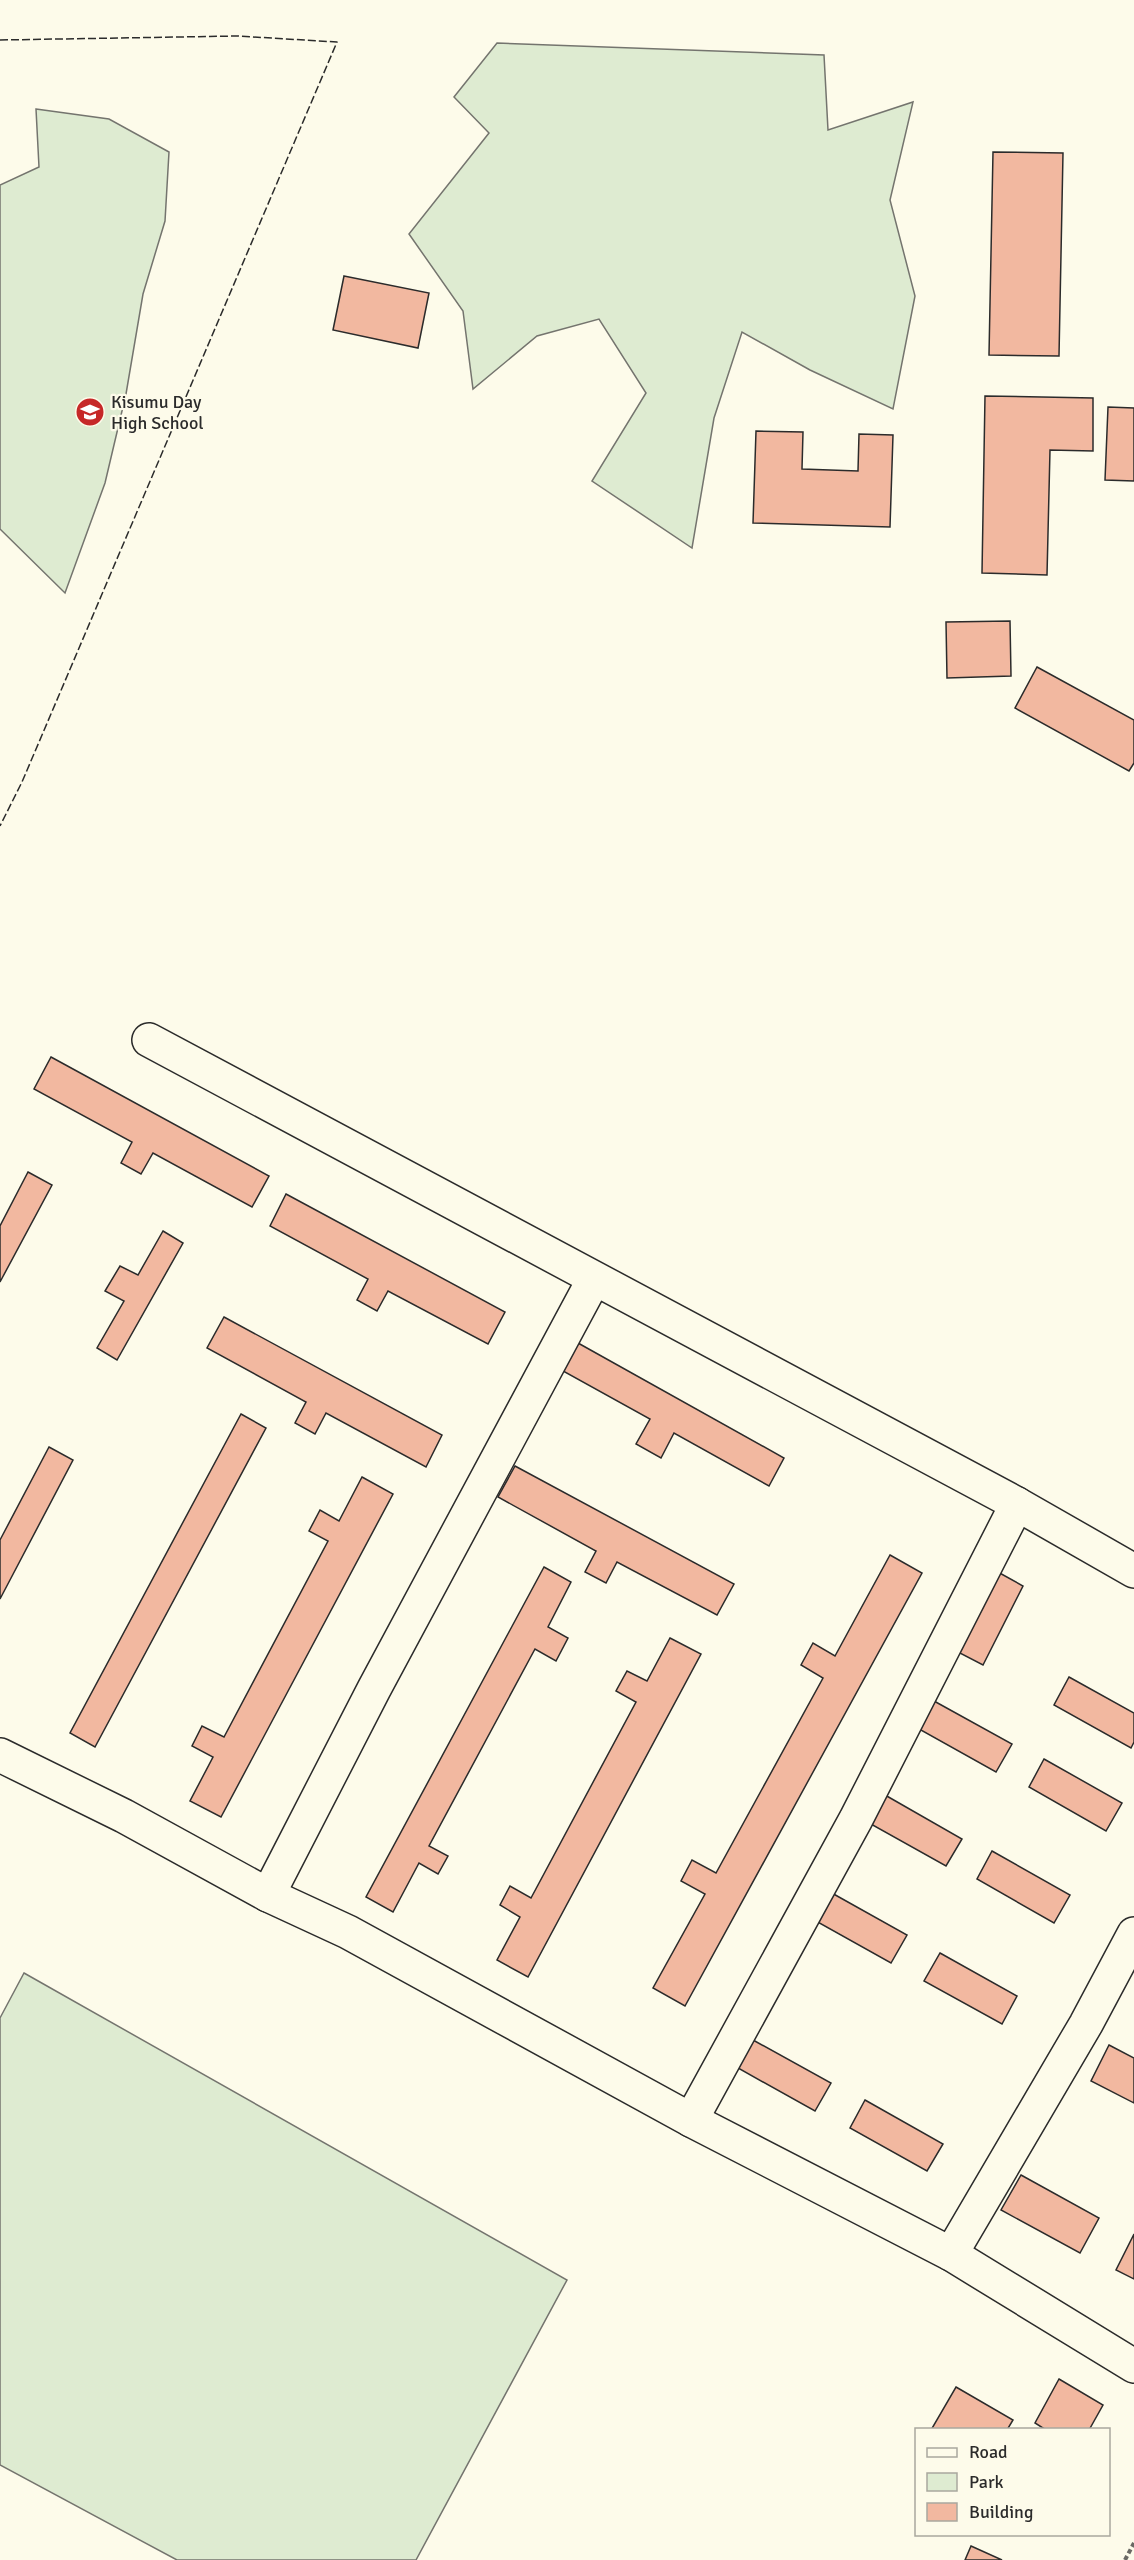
<svg xmlns="http://www.w3.org/2000/svg" width="1134" height="2560" font-family="Signika,sans-serif">
<style>
.green{fill:#deebd1;stroke:#74746e;stroke-width:1.5}
.building{fill:#f2b8a0;stroke:#2b2b2b;stroke-width:1.5}
.lines{fill:none;stroke-linecap:round;stroke-linejoin:round}
.minor-casing{stroke:#2b2b2b;stroke-width:36}
.path{stroke:#6a6964;stroke-width:4;stroke-dasharray:4.5 3;stroke-linecap:butt}
.minor{stroke:#fdfbea;stroke-width:33}
.fence{stroke:#2b2b2b;stroke-width:1.5;stroke-dasharray:8 3;stroke-linecap:butt}
.labels{text-anchor:middle;dominant-baseline:central;stroke-width:4.5;stroke-linejoin:round;paint-order:stroke}
.poi-label{font-size:18px;fill:#2b2b2b;stroke:#fdfbea;text-anchor:start}
</style>
<rect width="100%" height="100%" fill="#fdfbea"/>
<!-- green -->
<g class="green">
<polygon points="497,43 824,55 828,130 913,102 890,200 915,296 893,409 810,370 742,332 714,418 692,548 592,481 646,393 599,319 537,336 473,389 463,311 409,234 489,133 454,97"/>
<polygon points="36,109 109,119 169,152 165,221 143,294 126,394 105,483 65,593 0,529 0,185 39,167"/>
<polygon points="24,1973 567,2280 416,2560 177,2560 0,2465 0,2018"/>
</g>
<!-- building -->
<g class="building">
<polygon points="993,152 1063,153 1059,356 989,355"/>
<polygon points="344,276 429,293 418,348 333,330"/>
<polygon points="985,396 1093,398 1093,451 1050,450 1047,575 982,573"/>
<polygon points="1108,407 1134,408 1134,481 1105,480"/>
<polygon points="756,431 803,432 802,469 858,471 859,434 893,435 890,527 753,523"/>
<polygon points="1010,621 1011,676 947,678 946,622"/>
<polygon points="1037,667 1134,720 1134,763 1129,771 1015,708"/>
<polygon points="51,1057 269,1176 252,1207 153,1153 141,1174 121,1163 132,1142 34,1089"/>
<polygon points="28,1172 52,1185 0,1282 0,1226"/>
<polygon points="286,1194 505,1312 488,1344 388,1291 377,1311 357,1300 368,1279 270,1226"/>
<polygon points="163,1231 183,1243 117,1360 97,1348 124,1301 105,1291 120,1266 138,1275"/>
<polygon points="224,1317 442,1435 426,1467 326,1413 315,1434 295,1423 306,1402 207,1348"/>
<polygon points="578,1343 784,1458 769,1486 674,1433 661,1458 636,1444 650,1419 563,1371"/>
<polygon points="241,1414 266,1428 95,1747 70,1733"/>
<polygon points="49,1447 73,1460 0,1599 0,1540"/>
<polygon points="515,1466 734,1584 717,1615 617,1562 606,1583 585,1572 596,1551 498,1497"/>
<polygon points="362,1477 393,1494 221,1817 190,1801 213,1757 192,1746 202,1726 224,1737 328,1541 309,1531 320,1510 339,1521"/>
<polygon points="890,1555 922,1573 685,2006 653,1988 705,1894 681,1881 692,1860 716,1873 823,1678 801,1665 813,1643 835,1656"/>
<polygon points="544,1567 571,1582 548,1627 568,1638 556,1661 535,1649 429,1846 448,1856 438,1874 419,1863 393,1912 366,1897"/>
<polygon points="996,1571 1023,1586 983,1665 954,1650"/>
<polygon points="670,1638 701,1654 528,1977 497,1960 520,1917 500,1905 510,1886 531,1898 636,1702 616,1691 627,1671 647,1681"/>
<polygon points="1069,1677 1134,1713 1134,1742 1131,1748 1054,1705"/>
<polygon points="934,1701 1012,1744 996,1772 919,1729"/>
<polygon points="1044,1759 1122,1803 1106,1831 1029,1787"/>
<polygon points="885,1795 962,1839 946,1866 869,1823"/>
<polygon points="992,1851 1070,1895 1054,1923 977,1879"/>
<polygon points="830,1892 907,1935 891,1963 814,1920"/>
<polygon points="940,1953 1017,1996 1002,2024 924,1981"/>
<polygon points="753,2040 831,2083 815,2111 738,2068"/>
<polygon points="1109,2045 1134,2058 1134,2103 1091,2081"/>
<polygon points="865,2100 943,2144 927,2171 850,2128"/>
<polygon points="1021,2175 1099,2218 1080,2253 1001,2210"/>
<polygon points="1134,2234 1134,2279 1116,2270"/>
<polygon points="1059,2379 1103,2405 1089,2430 1046,2430 1035,2423"/>
<polygon points="956,2387 1013,2420 1007,2430 931,2430"/>
<polygon points="971,2546 1002,2560 965,2560"/>
</g>
<g class="lines">
<!-- minor casing -->
<g class="minor-casing">
<g id="minor">
<polyline points="149,1040 1017,1504"/>
<polyline points="0,1755 124,1816 268,1895 348,1932 691,2120 951,2254 1134,2366"/>
<polyline points="268,1895 374,1689 594,1279"/>
<polyline points="691,2120 856,1819 1017,1504 1134,1571"/>
<polyline points="951,2254 1086,2024 1134,1934"/>
</g>
</g>
<!-- path -->
<polyline class="path" points="1125,2560 1134,2543"/>
<!-- minor -->
<use href="#minor" class="minor"/>
<!-- fence -->
<polyline class="fence" points="0,40 237,36 337,42 22,782 0,826"/>
</g>
<!-- icons -->
<defs>
<g id="school-disc" transform="scale(1.5)"><circle r="9.5" fill="#c62828" stroke="#fdfbea"/><path d="M0-5L7-2L0 1L-7-2ZM-4 1L0 2.5L4 1V4Q0 6-4 4Z" fill="#fff"/></g>
</defs>
<g fill-rule="evenodd">
<use href="#school-disc" x="90" y="412"/>
</g>
<g class="labels">
<!-- poi labels -->
<g class="poi-label">
<text x="111" y="402">Kisumu Day<tspan x="111" dy="21">High School</tspan></text>
</g>
</g>
<!-- legend -->
<rect x="915" y="2428" width="195" height="108" fill="#fdfbea" stroke="#a9a89e" stroke-width="1.5"/>
<rect x="927" y="2448" width="30" height="9" fill="#fdfbea" stroke="#a9a89e" stroke-width="1.5"/>
<text x="969" y="2458" font-size="18" fill="#2b2b2b">Road</text>
<rect x="927" y="2473" width="30" height="18" fill="#deebd1" stroke="#a9a89e" stroke-width="1.5"/>
<text x="969" y="2488" font-size="18" fill="#2b2b2b">Park</text>
<rect x="927" y="2503" width="30" height="18" fill="#f2b8a0" stroke="#a9a89e" stroke-width="1.5"/>
<text x="969" y="2518" font-size="18" fill="#2b2b2b">Building</text>
</svg>
